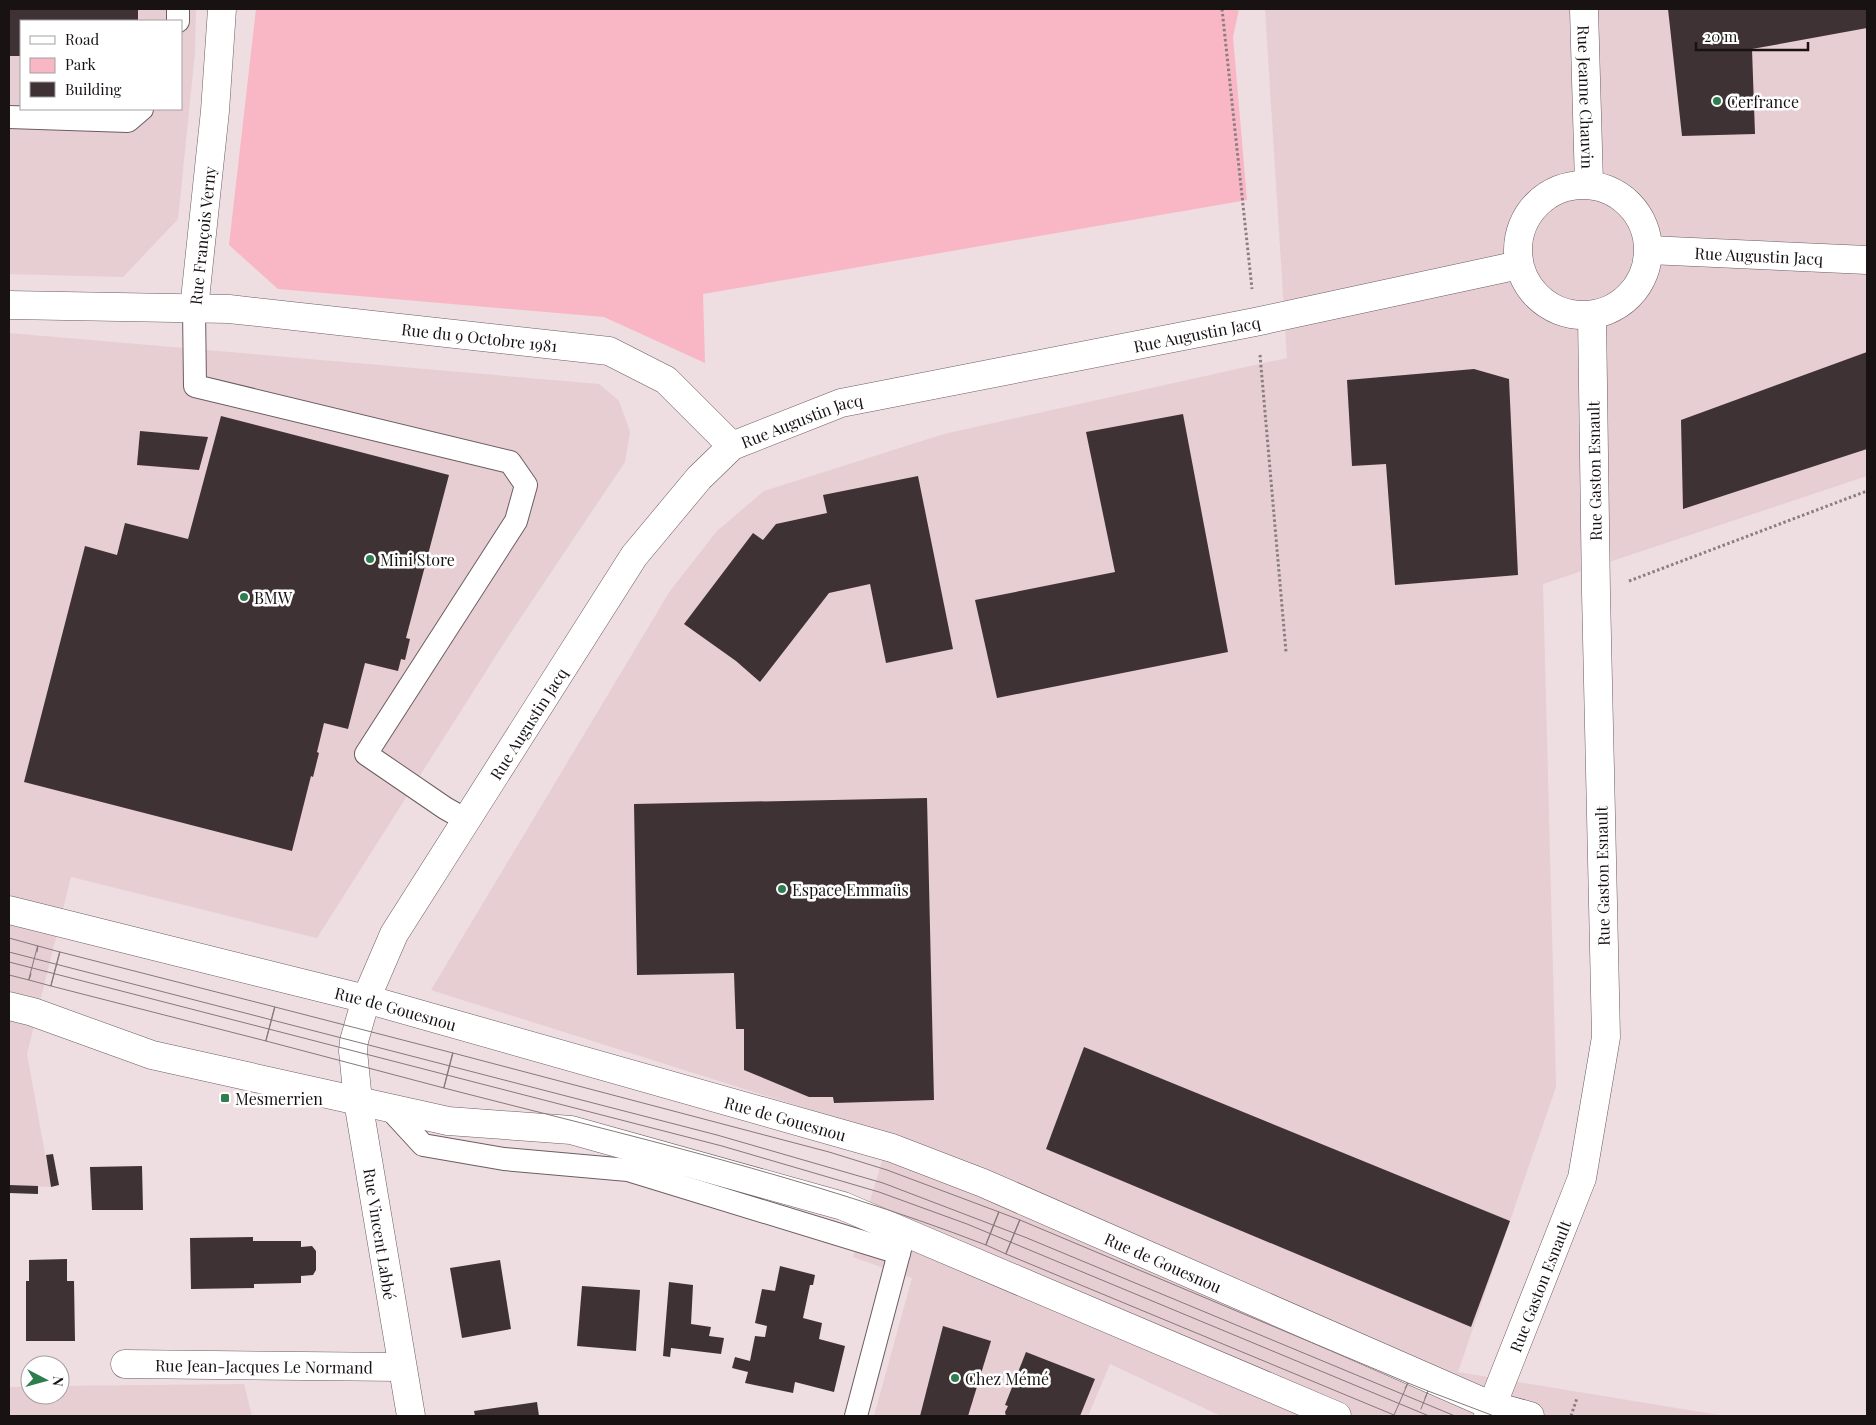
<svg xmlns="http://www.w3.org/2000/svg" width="1876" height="1425" font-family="'Playfair Display',serif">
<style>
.built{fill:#e7ced3;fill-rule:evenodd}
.green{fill:#f9b6c5}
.building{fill:#3f3235}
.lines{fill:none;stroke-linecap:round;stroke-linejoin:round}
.service-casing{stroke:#6c5d60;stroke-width:24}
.minor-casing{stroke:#6c5d60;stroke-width:29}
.secondary-casing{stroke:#6c5d60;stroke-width:29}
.path{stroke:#8a7e81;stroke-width:3;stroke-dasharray:2.5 2.5;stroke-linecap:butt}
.service{stroke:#fff;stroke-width:22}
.minor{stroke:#fff;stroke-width:28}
.secondary{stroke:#fff;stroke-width:28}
.tram{stroke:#84797b;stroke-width:1}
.poi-dot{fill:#2e7d4e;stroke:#fff;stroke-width:2}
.labels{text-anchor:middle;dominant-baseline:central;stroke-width:5;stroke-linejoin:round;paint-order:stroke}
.street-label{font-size:16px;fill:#181213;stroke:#fff}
.poi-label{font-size:16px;fill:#181213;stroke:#fff;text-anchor:start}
</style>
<rect width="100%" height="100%" fill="#eedde1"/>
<!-- built -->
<g class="built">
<path d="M9,9H196L195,52L178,219L123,277L9,274ZM21,21H181V109H21Z"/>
<polygon points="1265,9 1867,9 1867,476 1543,584 1556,1087 1458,1372 1725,1416 1221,1416 1110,1364 1088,1416 874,1416 912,1278 853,1257 890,1135 431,990 670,591 717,531 764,491 944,434 1287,358"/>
<polygon points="9,333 599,384 619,401 630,432 625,462 509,635 317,938 71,877 27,1054 51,1187 9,1185"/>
<polygon points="244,1384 252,1416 9,1416 9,1387 30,1387 30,1395 60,1395 60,1386"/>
</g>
<!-- green -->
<polygon class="green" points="256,9 1239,9 1233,37 1247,200 703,294 705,363 604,317 278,289 229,245"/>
<!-- building -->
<g class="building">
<polygon points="9,9 138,9 138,21 21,21 21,56 9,56"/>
<polygon points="1668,9 1867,9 1867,28 1752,49 1755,134 1682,136"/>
<polygon points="1867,352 1867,449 1683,509 1681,420"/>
<polygon points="1474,369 1509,379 1518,575 1395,585 1386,464 1352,466 1347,380"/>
<polygon points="1183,414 1228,652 997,698 975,600 1115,572 1086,432"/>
<polygon points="221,416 449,475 406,638 410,639 405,660 401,659 398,671 365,663 348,729 324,723 317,752 319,753 313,777 311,776 292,851 24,782 85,546 117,555 125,523 188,539"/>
<polygon points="140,431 208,437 199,470 137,465"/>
<polygon points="918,476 953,649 886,663 870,584 829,593 760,682 736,661 684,624 753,533 763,540 776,524 827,513 823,495"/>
<polygon points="927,798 934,1100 834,1103 833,1097 809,1097 744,1070 744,1029 736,1029 734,973 637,975 634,804"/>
<polygon points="1084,1047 1510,1221 1471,1327 1046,1149"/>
<polygon points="53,1154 59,1185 51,1187 46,1155"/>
<polygon points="142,1166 143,1210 92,1210 90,1167"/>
<polygon points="9,1185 38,1186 38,1194 9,1193"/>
<polygon points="253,1237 253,1241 301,1241 301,1247 312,1246 316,1251 316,1270 313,1275 301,1276 301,1283 254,1284 254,1288 191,1289 190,1238"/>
<polygon points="67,1259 67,1281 74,1281 75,1341 26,1341 26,1281 29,1281 29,1260"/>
<polygon points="500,1260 511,1329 462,1338 450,1268"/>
<polygon points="780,1266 815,1275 813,1285 810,1285 803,1318 822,1323 819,1339 845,1346 834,1392 795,1382 793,1393 745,1383 748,1372 732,1368 735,1357 750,1361 755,1336 765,1337 767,1326 755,1323 762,1289 775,1291"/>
<polygon points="669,1282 693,1285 691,1324 711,1327 709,1336 724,1338 721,1354 671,1348 670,1357 663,1356"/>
<polygon points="582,1286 640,1290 636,1351 577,1346"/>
<polygon points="943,1326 991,1341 968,1416 920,1416"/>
<polygon points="1026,1352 1095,1379 1080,1416 1006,1416 1005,1412 1008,1406 1005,1405"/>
<polygon points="537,1402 539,1416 475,1416 474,1411"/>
</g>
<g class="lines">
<!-- service casing -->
<g class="service-casing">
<g id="service">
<polyline points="178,9 178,21"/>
<polyline points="9,117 128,121 142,109"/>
<polyline points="194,309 195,386 510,462 526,485 516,521 366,754 445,808 466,820"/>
<polyline points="389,1108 423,1145 504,1159 628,1170 899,1253"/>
<polyline points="856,1416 903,1238"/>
</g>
</g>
<!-- minor casing -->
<g class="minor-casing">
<g id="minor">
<path id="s1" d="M1584,9L1589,184"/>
<circle cx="1583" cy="250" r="65"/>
<path id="s2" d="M1649,250L1867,260"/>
<path id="s3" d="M9,305L229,309L609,351L666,380L732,446"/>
<path id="s4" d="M194,309L215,111L222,9"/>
<path id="s5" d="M125,1364L401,1367"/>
<path id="s6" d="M411,1416L358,1101L353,1051L354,1041L366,999L394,934L634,556L699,478L732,446L841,403L1255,322L1519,265"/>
<path id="s7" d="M1488,1416L1582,1178L1606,1037L1596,593L1592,316"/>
</g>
</g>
<!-- secondary casing -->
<g class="secondary-casing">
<g id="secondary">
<path id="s8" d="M9,910L366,999L892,1148L983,1183L1490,1405L1530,1416"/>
<polyline points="9,1006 33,1012 152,1055 448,1121 571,1130 843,1206 1337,1416"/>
</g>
</g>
<!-- path -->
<g class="path">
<polyline points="1222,9 1252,289"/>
<polyline points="1260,355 1286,652"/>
<polyline points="1629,581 1867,491"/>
<polyline points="1571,1416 1577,1398"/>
</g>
<!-- service -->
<use href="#service" class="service"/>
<!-- minor -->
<use href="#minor" class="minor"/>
<!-- secondary -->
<use href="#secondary" class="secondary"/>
<!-- tram -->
<g class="tram">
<polyline points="9,938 38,946 37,952"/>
<polygon points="38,946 60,952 51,986 29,980"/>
<polyline points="9,952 717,1135 883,1183 1027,1238 1455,1416"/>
<polygon points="60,952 275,1007 266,1041 51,986"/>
<polyline points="9,962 722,1146 879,1192 967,1224 1429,1416"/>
<polyline points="9,975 29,980 31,974"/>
<polygon points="275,1007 453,1053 444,1088 266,1041"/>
<path d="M453,1053L829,1152L887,1170L999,1212L986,1245C810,1177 626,1135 444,1088Z"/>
<polygon points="999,1212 1020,1220 1006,1254 986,1245"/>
<polygon points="1020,1220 1408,1383 1394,1415 1006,1254"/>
<polyline points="1405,1388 1408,1383 1428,1391 1425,1398"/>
<polyline points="1421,1409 1428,1391 1494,1416"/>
</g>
</g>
<!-- markers -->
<g class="poi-dot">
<circle cx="1717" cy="101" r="5"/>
<circle cx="370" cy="559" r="5"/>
<circle cx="244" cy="597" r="5"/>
<circle cx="782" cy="889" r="5"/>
<rect x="220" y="1093" width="10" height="10" rx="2.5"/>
<circle cx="955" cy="1378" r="5"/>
</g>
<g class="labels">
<!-- street labels -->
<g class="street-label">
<text stroke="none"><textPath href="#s1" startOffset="88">Rue Jeanne Chauvin</textPath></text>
<text stroke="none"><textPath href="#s4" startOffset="74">Rue François Verny</textPath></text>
<text stroke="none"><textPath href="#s2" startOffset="110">Rue Augustin Jacq</textPath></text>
<text stroke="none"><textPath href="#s6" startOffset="1569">Rue Augustin Jacq</textPath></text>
<text stroke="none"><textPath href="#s3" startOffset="472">Rue du 9 Octobre 1981</textPath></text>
<text stroke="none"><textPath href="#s6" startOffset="1164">Rue Augustin Jacq</textPath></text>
<text transform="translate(1594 471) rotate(-91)">Rue Gaston Esnault</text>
<text stroke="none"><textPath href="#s6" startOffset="744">Rue Augustin Jacq</textPath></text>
<text transform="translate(1602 876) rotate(-91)">Rue Gaston Esnault</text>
<text stroke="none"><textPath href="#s8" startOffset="399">Rue de Gouesnou</textPath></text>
<text stroke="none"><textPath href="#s8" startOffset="804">Rue de Gouesnou</textPath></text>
<text transform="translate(380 1234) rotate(81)">Rue Vincent Labbé</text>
<text stroke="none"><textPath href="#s8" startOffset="1209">Rue de Gouesnou</textPath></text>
<text stroke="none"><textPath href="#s7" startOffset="140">Rue Gaston Esnault</textPath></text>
<text stroke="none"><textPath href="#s5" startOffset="139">Rue Jean-Jacques Le Normand</textPath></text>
</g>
<!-- poi labels -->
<g class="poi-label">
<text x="1727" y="101">Cerfrance</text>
<text x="380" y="559">Mini Store</text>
<text x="254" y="597">BMW</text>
<text x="792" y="889">Espace Emmaüs</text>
<text x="235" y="1098">Mesmerrien</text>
<text x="965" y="1378">Chez Mémé</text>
</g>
</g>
<!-- border -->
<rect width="1876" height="1425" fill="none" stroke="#181213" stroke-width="20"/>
<!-- legend -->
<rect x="20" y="20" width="162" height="90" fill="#ffffff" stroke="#a3a0a1"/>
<rect x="30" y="36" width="25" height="8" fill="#ffffff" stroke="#a3a0a1"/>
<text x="65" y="45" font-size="15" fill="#181213">Road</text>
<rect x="30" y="58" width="25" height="15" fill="#f9b6c5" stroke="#a3a0a1"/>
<text x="65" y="70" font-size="15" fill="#181213">Park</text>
<rect x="30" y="82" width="25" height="15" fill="#3f3235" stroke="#a3a0a1"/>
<text x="65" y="95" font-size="15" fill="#181213">Building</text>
<!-- north arrow -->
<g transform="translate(45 1380) rotate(96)"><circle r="24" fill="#ffffff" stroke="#a3a0a1"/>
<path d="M0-4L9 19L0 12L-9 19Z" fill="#2e7d4e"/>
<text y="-8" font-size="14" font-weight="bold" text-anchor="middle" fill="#181213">N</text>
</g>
<!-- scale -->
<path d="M1696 42v8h112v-8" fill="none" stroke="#181213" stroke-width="2.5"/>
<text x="1704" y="42" font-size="15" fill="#181213" stroke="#ffffff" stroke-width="4" paint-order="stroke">20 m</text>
</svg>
